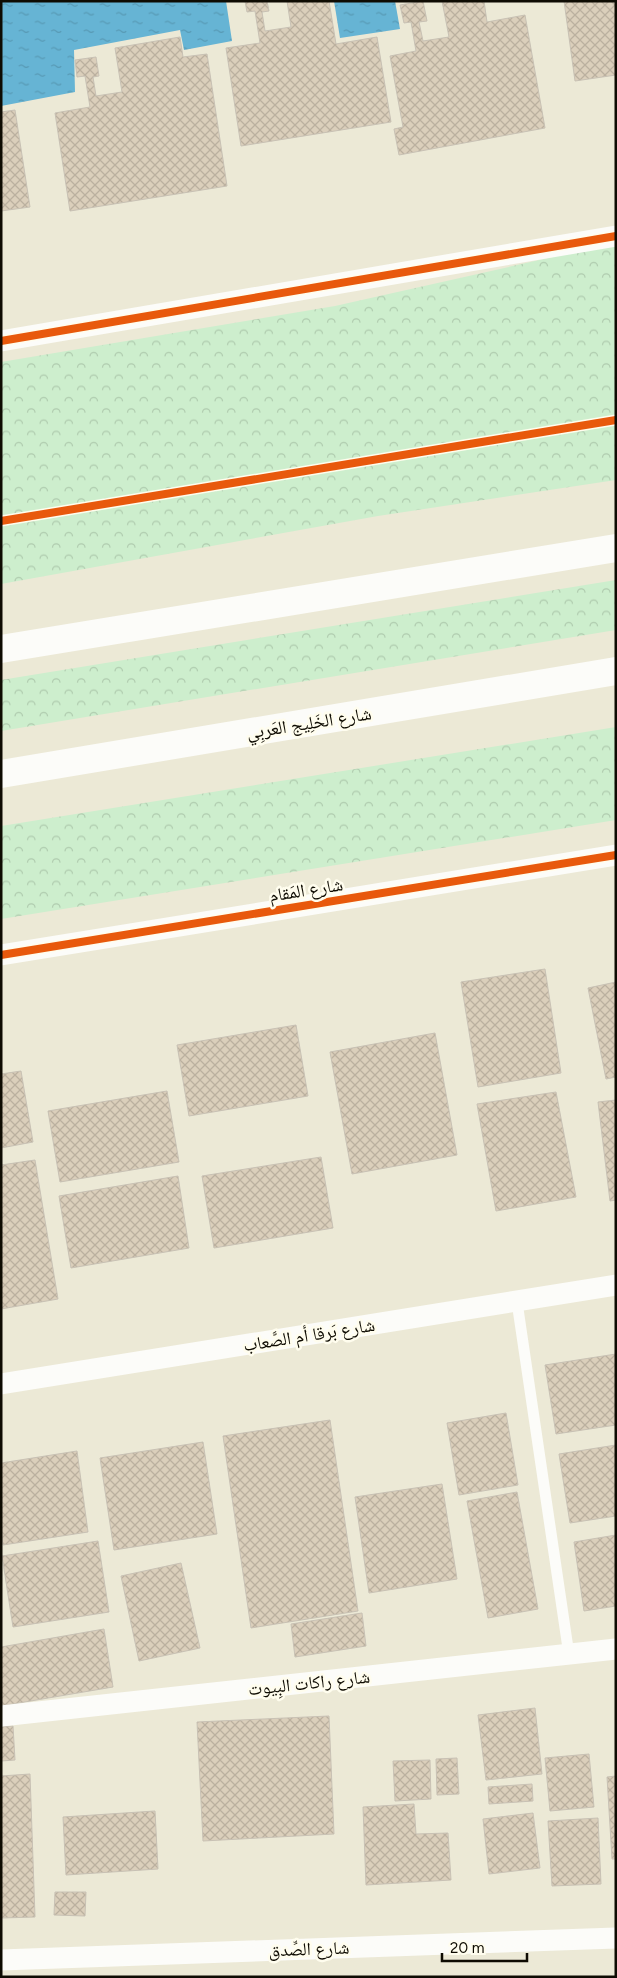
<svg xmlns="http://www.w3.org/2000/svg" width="617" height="1978" font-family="Figtree,'Noto Naskh Arabic',sans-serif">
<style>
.forest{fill:url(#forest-crowns)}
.water{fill:url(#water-ripples)}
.building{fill:url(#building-cross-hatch);stroke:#c8c1b4}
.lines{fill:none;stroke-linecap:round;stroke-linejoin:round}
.service{stroke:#fcfcf9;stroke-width:11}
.minor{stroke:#fcfcf9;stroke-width:21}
.trunk{stroke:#fcfcf9;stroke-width:28}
.cycleway-casing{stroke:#fffdee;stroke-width:11}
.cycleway{stroke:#e8590c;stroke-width:8}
.labels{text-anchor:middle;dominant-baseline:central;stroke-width:5;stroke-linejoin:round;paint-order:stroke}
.street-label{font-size:18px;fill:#0e0b02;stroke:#fffdee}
</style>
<defs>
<pattern id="forest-crowns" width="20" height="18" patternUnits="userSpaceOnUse" patternTransform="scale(1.25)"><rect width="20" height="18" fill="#cdeecd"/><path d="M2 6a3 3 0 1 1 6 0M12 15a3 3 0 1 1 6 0" fill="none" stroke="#afcbae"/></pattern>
<pattern id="water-ripples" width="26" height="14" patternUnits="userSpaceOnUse" patternTransform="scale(1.25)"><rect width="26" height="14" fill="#66b4d4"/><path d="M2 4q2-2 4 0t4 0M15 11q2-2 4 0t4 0" fill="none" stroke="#5799b4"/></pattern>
<pattern id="building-cross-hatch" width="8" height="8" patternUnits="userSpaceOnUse" patternTransform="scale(1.25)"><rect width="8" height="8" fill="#dbcfbb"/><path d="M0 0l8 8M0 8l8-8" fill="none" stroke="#bbb09f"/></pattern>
</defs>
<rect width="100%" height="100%" fill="#ece9d6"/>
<!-- forest -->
<g class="forest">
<polygon points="616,246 616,480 378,516 1,584 1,362 335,306 575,252"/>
<polygon points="616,580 616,630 1,731 1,680"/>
<polygon points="616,727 616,820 1,919 1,826"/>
</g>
<!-- water -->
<g class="water">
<polygon points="1,1 226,1 232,41 184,50 180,30 74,50 75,92 1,106"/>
<polygon points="334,1 395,1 400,29 340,38"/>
</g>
<!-- building -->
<g class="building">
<polygon points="245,1 267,1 269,11 262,12 265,31 291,27 287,1 329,1 336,44 377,37 391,122 241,146 226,48 260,43 255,11 247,12"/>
<polygon points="423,1 427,21 419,22 423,41 449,37 442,1 484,1 487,22 525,15 545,128 399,155 394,129 403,127 390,56 416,51 411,22 404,23 400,5"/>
<polygon points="564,1 616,1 616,75 575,81"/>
<polygon points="180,37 183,57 207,54 227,186 70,211 55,113 90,107 85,76 77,77 75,60 96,57 99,76 93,77 96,96 122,92 115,48"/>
<polygon points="15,110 30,207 1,211 1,112"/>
<polygon points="545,969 561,1073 478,1087 461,982"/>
<polygon points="616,982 616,1077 606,1079 588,988"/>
<polygon points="296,1025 308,1096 189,1116 177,1045"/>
<polygon points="435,1033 457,1155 352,1174 330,1052"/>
<polygon points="21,1071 33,1142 1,1148 1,1074"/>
<polygon points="167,1091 179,1162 60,1182 48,1111"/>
<polygon points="556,1092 576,1197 496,1211 477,1104"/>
<polygon points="616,1100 616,1200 610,1201 598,1102"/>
<polygon points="321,1157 333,1228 214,1248 202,1176"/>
<polygon points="35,1160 58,1299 1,1309 1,1165"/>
<polygon points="178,1176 189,1248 71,1268 59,1196"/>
<polygon points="616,1354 616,1425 556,1434 545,1365"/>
<polygon points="506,1413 518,1485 459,1495 447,1423"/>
<polygon points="330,1420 358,1611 251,1628 223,1436"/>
<polygon points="203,1442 217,1534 114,1550 100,1458"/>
<polygon points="616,1445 616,1516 570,1523 559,1454"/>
<polygon points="77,1451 88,1532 3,1545 1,1531 1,1463"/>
<polygon points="442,1484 457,1579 369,1593 355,1497"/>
<polygon points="517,1492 538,1609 488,1618 467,1501"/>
<polygon points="616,1535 616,1606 584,1611 574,1542"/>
<polygon points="98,1541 109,1612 13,1627 2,1556"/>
<polygon points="181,1563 200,1648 139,1661 121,1576"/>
<polygon points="362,1613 366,1646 295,1657 291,1624"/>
<polygon points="104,1629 113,1687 1,1706 1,1647"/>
<polygon points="535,1708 542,1774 486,1780 478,1715"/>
<polygon points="329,1716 334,1834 203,1841 197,1722"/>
<polygon points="13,1726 15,1760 1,1761 1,1727"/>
<polygon points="589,1754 594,1807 550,1811 545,1758"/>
<polygon points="457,1758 459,1794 437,1795 436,1759"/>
<polygon points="430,1760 431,1799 395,1801 393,1761"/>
<polygon points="30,1774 35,1917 1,1918 1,1776"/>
<polygon points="616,1776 616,1859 612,1859 607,1777"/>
<polygon points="532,1784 533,1801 489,1804 488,1787"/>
<polygon points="414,1804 416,1834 448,1833 451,1880 366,1885 363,1807"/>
<polygon points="155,1811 158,1869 66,1875 63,1817"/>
<polygon points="533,1813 540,1868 489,1874 483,1819"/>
<polygon points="598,1818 601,1884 552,1886 548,1821"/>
<polygon points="55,1892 86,1892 85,1916 54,1915"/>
</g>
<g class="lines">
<!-- service -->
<polyline class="service" points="517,1302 569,1655"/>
<!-- minor -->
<g class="minor">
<polyline points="1,341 616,236"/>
<polyline points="1,955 616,855"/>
<polyline points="1,1384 616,1285"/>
<polyline points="1,1716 616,1649"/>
<polyline points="1,1960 616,1938"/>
</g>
<!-- trunk -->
<g class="trunk">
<polyline points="1,649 616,548"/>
<polyline points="1,774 616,671"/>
</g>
<!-- cycleway casing -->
<g class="cycleway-casing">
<g id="cycleway">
<polyline points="1,341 616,236"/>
<polyline points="1,521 616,420"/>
<polyline points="1,955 616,855"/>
</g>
</g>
<!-- cycleway -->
<use href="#cycleway" class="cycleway"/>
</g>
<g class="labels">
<!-- street labels -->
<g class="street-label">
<text transform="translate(309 723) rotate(-9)">شارع الخَلِيج العَربِي</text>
<text transform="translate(306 890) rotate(-9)">شارع المَقام</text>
<text transform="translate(309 1335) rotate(-9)">شارع بَرقا أم الصَّعاب</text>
<text transform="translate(309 1683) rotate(-6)">شارع راكات البِيوت</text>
<text transform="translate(309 1949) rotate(-2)">شارع الصِّدق</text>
</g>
</g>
<!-- border -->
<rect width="617" height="1978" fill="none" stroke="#0e0b02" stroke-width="5"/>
<!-- scale -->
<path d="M442 1953v8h85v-8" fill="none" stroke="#0e0b02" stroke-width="2.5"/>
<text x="450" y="1953" font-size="15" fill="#0e0b02" stroke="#fffdee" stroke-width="4" paint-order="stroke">20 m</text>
</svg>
